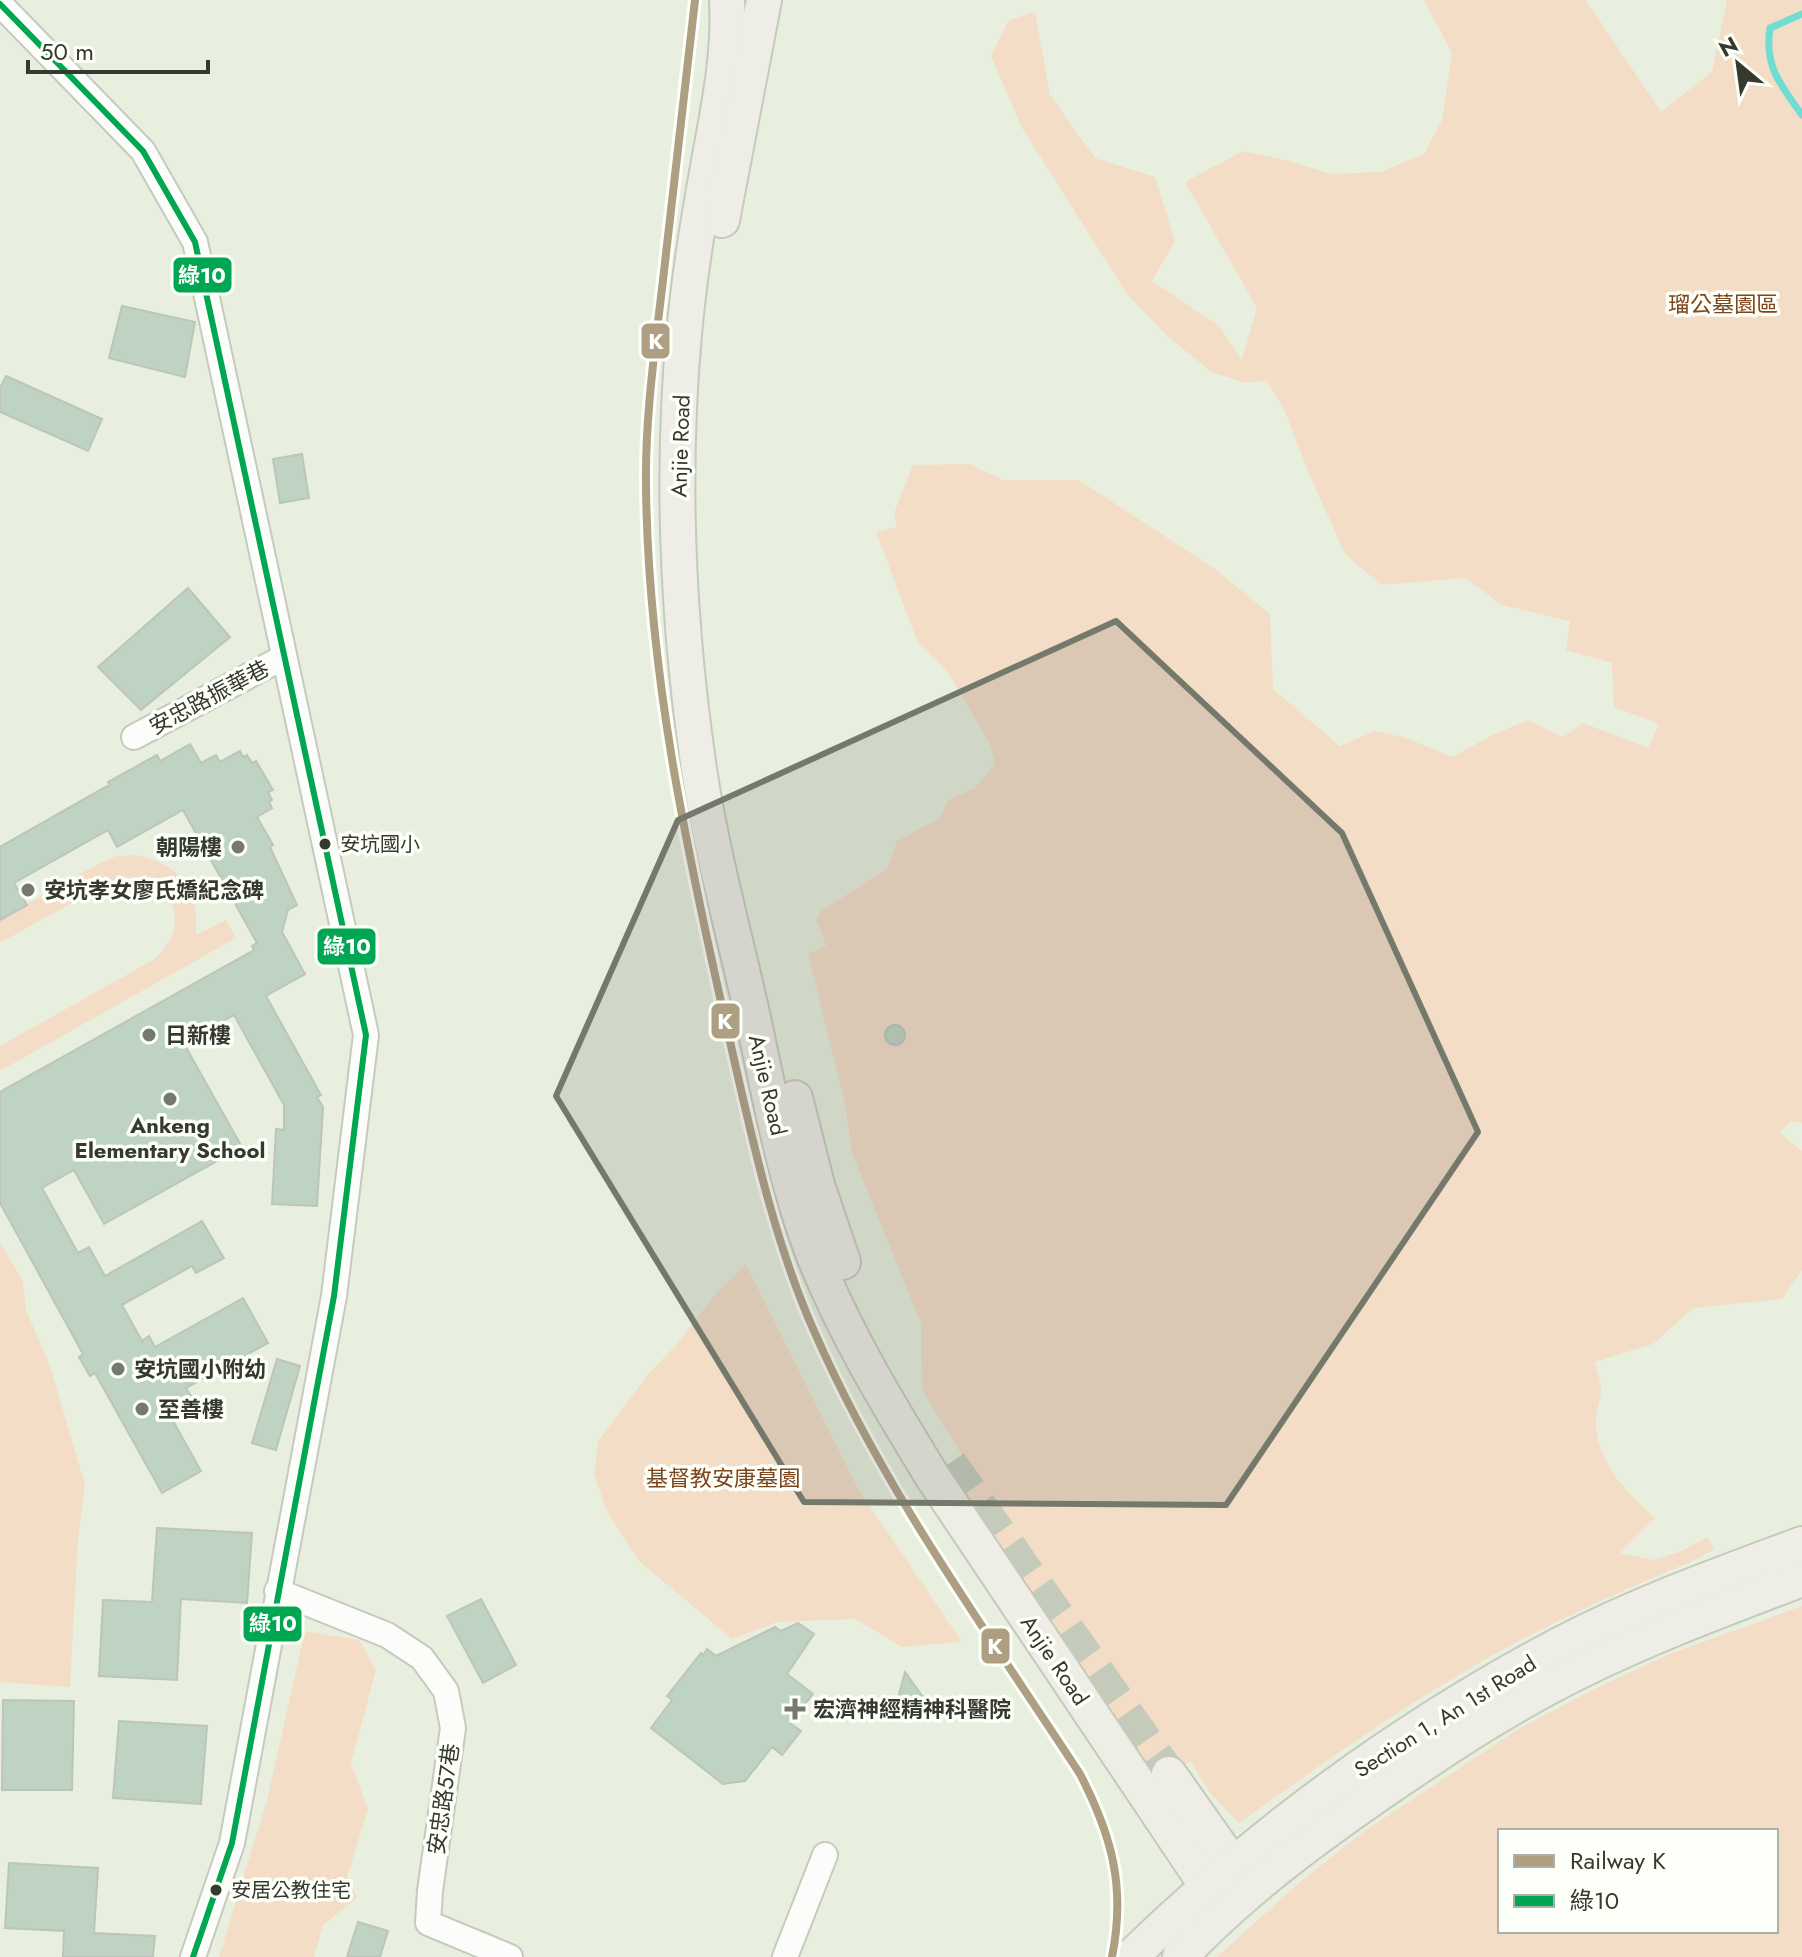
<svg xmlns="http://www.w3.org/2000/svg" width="1802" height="1957" font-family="Jost,'Noto Sans TC',sans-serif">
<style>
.green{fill:#f4ddc6;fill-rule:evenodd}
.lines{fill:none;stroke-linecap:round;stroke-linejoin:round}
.stream{stroke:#70dcd2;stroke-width:7}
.building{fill:#bed3c1;stroke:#bdc5ba;stroke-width:2}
.secondary-tunnel{stroke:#c5cbbb;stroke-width:34;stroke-dasharray:34 17;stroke-linecap:butt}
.street-casing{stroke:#c6cabe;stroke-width:28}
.secondary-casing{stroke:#c6cabe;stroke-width:38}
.street{stroke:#fcfdfa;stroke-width:24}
.secondary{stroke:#eeede6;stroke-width:34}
.bus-1-casing{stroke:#fdfff9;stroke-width:12}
.bus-1{stroke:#00a651;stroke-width:6}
.rail-1-casing{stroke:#fdfff9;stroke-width:14}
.rail-1{stroke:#ae9e82;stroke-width:8}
.marked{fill:#75796c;fill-opacity:0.2;stroke:#75796c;stroke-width:6;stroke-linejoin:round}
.bus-dot{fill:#363a2e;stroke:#fdfff9;stroke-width:3}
.poi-dot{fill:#75796c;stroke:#fdfff9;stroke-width:3}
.labels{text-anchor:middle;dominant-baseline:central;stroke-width:7;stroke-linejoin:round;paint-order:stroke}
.bus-label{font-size:20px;fill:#363a2e;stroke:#fdfff9;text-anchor:start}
.park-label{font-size:22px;fill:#7c461e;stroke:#fdfff9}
.street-label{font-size:22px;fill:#363a2e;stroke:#fdfff9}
.poi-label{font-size:22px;font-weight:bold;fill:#363a2e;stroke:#fdfff9;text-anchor:start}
.line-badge{stroke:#fdfff9;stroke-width:3}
.badge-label{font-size:22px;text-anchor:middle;font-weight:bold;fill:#fff}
</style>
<rect width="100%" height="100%" fill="#e9efde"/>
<!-- green -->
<g class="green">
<path d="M1424,0H1586L1661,112L1712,72L1727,0H1802V1123L1791,1121L1780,1133L1802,1151V1270L1782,1299L1693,1308L1653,1344L1595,1362C1597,1372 1602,1383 1601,1393C1600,1401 1597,1409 1596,1418C1595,1462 1625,1490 1655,1518L1620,1553L1652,1560L1679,1552L1708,1537L1714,1549L1697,1559C1621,1591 1544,1625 1472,1667C1391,1714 1315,1769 1239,1823L1211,1794L1190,1761L1155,1783L938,1471L962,1455L922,1390L921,1323L852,1153L845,1104L808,954L826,946L816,919L822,910L887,869L897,841L940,818L948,800L975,788L995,764L989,742L948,672L918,643L876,532L897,527L894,513L913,465L969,464L1003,480H1079L1215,569L1270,614L1273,689L1340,746L1375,731L1403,737L1453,757L1492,735L1528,720L1563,737L1583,723L1648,748L1659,724L1614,707L1612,663L1566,650L1570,621L1502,605L1466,578L1381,585L1345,554L1310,476L1283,407L1266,380L1245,383L1212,372L1168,337L1127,294L1022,128L991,56L1009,20L1035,12L1050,95L1095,158L1155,177L1175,241L1152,281L1219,326L1242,360L1257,308L1185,182L1243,151L1289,161L1331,174L1380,172L1424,154L1442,120L1452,53Z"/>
<path d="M135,855C181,864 199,889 196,935L226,920L236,938L0,1071V1046L153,960C200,923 165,860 109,882L0,943V919L100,863L116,856Z"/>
<polygon points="0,1242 23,1281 26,1310 50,1366 85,1485 78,1539 70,1687 0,1682"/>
<polygon points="746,1264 859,1490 962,1642 902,1647 855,1619 777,1622 732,1639 639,1561 607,1512 594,1474 598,1442 648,1374 678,1343 716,1293"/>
<path d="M1802,1606V1957H1217L1300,1882L1366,1830L1517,1730L1588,1692L1667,1655ZM1776,1831V1931H1500V1831Z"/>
<polygon points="305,1631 359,1640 376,1670 351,1763 368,1809 347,1877 357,1898 323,1925 314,1957 219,1957 267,1800"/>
</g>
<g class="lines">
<!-- stream -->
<path class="stream" d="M1802,14L1770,28C1764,67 1781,85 1802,115"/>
</g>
<!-- building -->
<g class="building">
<polygon points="122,306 195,322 185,377 109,358"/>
<polygon points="6,376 102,419 88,451 0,412 0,388"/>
<polygon points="302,454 309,498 280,503 273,459"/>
<polygon points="188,588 230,637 141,710 98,667"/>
<polygon points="190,744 201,763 216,755 220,762 240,751 243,757 247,755 252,763 256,761 273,790 268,792 272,800 269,802 272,808 257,817 273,845 270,847 297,905 288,910 282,932 305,974 266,996 321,1095 317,1097 323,1107 317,1206 272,1204 276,1129 284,1130 284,1105 234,1015 183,1042 242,1147 104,1224 74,1170 42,1188 78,1253 89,1247 105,1276 202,1221 224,1258 196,1273 192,1266 122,1305 142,1341 149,1336 155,1347 243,1298 268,1343 186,1388 191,1396 167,1410 201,1471 162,1493 95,1373 90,1376 79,1357 83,1354 0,1203 0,1092 254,950 252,946 257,943 183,810 117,847 108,830 14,883 27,905 0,920 0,847 102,789 110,785 108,782 157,755 160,761"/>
<circle cx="895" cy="1035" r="10"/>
<polygon points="277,1359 300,1366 276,1450 252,1443"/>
<polygon points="157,1528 252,1533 247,1603 181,1599 177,1680 99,1676 103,1600 152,1602"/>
<polygon points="481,1599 516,1665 483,1683 447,1616"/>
<polygon points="798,1623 814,1634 787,1674 813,1694 790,1723 801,1731 782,1755 772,1747 745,1781 723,1784 651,1728 672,1700 667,1696 701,1653 703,1655 707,1649 716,1656 775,1627 781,1631"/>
<polygon points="905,1672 928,1704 894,1713"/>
<polygon points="3,1700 74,1701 72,1790 2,1790"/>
<polygon points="119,1721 207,1726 201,1804 113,1798"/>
<polygon points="9,1863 98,1868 94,1933 155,1936 153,1957 63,1957 64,1931 5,1928"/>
<polygon points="358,1922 388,1931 380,1957 347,1957"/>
</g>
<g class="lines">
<!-- secondary-tunnel -->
<polyline class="secondary-tunnel" points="950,1463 1169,1774"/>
<!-- street casing -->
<g class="street-casing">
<g id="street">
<polyline points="0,4 143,151 195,242 366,1035 334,1296 232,1843 193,1957"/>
<polyline points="134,737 284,657"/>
<polyline points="277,1591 387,1635 422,1658 446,1691 453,1728 430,1891 428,1923 510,1957"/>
<polyline points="785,1957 825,1855"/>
</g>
</g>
<!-- secondary casing -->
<g class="secondary-casing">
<g id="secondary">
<path d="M727,0C730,57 718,111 708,167C698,222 689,278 684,334C671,478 678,626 699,769C711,850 733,929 751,1009C769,1090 783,1175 813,1253C844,1332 888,1404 932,1476L1225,1913"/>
<polyline points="722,220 764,0"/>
<polyline points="795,1098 817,1185 843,1262"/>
<polyline points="1169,1774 1246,1883"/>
<path d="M1131,1957C1257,1834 1405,1726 1561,1644C1638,1604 1721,1574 1802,1544"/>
<path d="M1180,1957C1244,1889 1320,1834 1396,1782C1455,1742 1515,1703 1578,1672C1650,1636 1726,1608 1802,1579"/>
</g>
</g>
<!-- street -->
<use href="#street" class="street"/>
<!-- secondary -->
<use href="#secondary" class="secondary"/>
<!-- bus-1 casing -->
<g class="bus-1-casing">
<polyline id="bus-1" points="0,4 143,151 195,242 366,1035 334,1296 232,1843 193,1957"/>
</g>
<!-- bus-1 -->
<use href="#bus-1" class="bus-1"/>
<!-- rail-1 casing -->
<g class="rail-1-casing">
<path id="rail-1" d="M695,0C684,93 674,187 663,280C655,349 645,417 646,486C648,670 686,847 726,1024C750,1128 771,1234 814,1331C883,1489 986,1630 1080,1774C1112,1836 1126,1887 1112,1957"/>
</g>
<!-- rail-1 -->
<use href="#rail-1" class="rail-1"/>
</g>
<!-- marked area -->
<path class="marked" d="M1116,621L1342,833L1478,1132L1226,1505L804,1502L556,1096L678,820Z"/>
<!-- markers -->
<g class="bus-dot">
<circle cx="325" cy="844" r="7"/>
<circle cx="216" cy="1890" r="7"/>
</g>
<g class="poi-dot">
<circle cx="238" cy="847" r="8"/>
<circle cx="28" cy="890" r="8"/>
<circle cx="149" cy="1035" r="8"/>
<circle cx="170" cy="1099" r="8"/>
<circle cx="118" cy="1369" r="8"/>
<circle cx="142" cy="1409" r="8"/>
<path d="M791 1697h8v8h8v8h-8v8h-8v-8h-8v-8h8z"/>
</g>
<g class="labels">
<!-- bus labels -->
<g class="bus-label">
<text x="340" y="844">安坑國小</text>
<text x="231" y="1890">安居公教住宅</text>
</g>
<!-- park labels -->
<g class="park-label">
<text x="1723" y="304">瑠公墓園區</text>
<text x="723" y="1478">基督教安康墓園</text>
</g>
<!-- street labels -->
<g class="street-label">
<text transform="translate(680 446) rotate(-88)">Anjie Road</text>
<text transform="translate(209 697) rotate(-28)">安忠路振華巷</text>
<text transform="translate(768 1085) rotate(77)">Anjie Road</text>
<text transform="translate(1055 1660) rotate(56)">Anjie Road</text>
<text transform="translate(1445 1716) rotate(-32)">Section 1, An 1st Road</text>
<text transform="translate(443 1799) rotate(-82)">安忠路57巷</text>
</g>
<!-- poi labels -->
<g class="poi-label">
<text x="222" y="847" text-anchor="end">朝陽樓</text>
<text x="44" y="890">安坑孝女廖氏嬌紀念碑</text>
<text x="165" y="1035">日新樓</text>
<text x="170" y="1125" text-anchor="middle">Ankeng<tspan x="170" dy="25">Elementary School</tspan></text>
<text x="134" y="1369">安坑國小附幼</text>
<text x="158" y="1409">至善樓</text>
<text x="813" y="1709">宏濟神經精神科醫院</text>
</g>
</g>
<g class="line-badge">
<rect x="172" y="256" width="61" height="38" rx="8" fill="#00a651"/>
<rect x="640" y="322" width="31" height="38" rx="8" fill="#ae9e82"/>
<rect x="316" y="927" width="61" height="39" rx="8" fill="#00a651"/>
<rect x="710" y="1002" width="31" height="38" rx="8" fill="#ae9e82"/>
<rect x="242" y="1605" width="61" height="38" rx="8" fill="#00a651"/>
<rect x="980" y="1627" width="31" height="38" rx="8" fill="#ae9e82"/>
</g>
<g class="badge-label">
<text x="202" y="283">綠10</text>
<text x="656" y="349">K</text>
<text x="347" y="954">綠10</text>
<text x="725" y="1029">K</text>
<text x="273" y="1631">綠10</text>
<text x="995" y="1654">K</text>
</g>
<!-- legend -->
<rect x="1498" y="1829" width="280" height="104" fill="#fdfff9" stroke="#adb0a8" stroke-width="2"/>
<rect x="1514" y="1855" width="40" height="12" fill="#ae9e82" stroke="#adb0a8" stroke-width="2"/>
<text x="1570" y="1869" font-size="24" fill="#363a2e">Railway K</text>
<rect x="1514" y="1895" width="40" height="12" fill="#00a651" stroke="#adb0a8" stroke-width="2"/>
<text x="1570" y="1909" font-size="24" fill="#363a2e">綠10</text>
<!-- north arrow -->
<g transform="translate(1738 64) rotate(331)" stroke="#fdfff9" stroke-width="6" paint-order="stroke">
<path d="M0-6L14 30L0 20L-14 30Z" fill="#363a2e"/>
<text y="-12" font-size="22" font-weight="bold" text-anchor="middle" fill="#363a2e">N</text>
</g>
<!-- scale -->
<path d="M28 60v12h180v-12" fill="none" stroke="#363a2e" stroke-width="4"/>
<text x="40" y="60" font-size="24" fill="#363a2e" stroke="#fdfff9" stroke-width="6" paint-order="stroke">50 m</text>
</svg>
